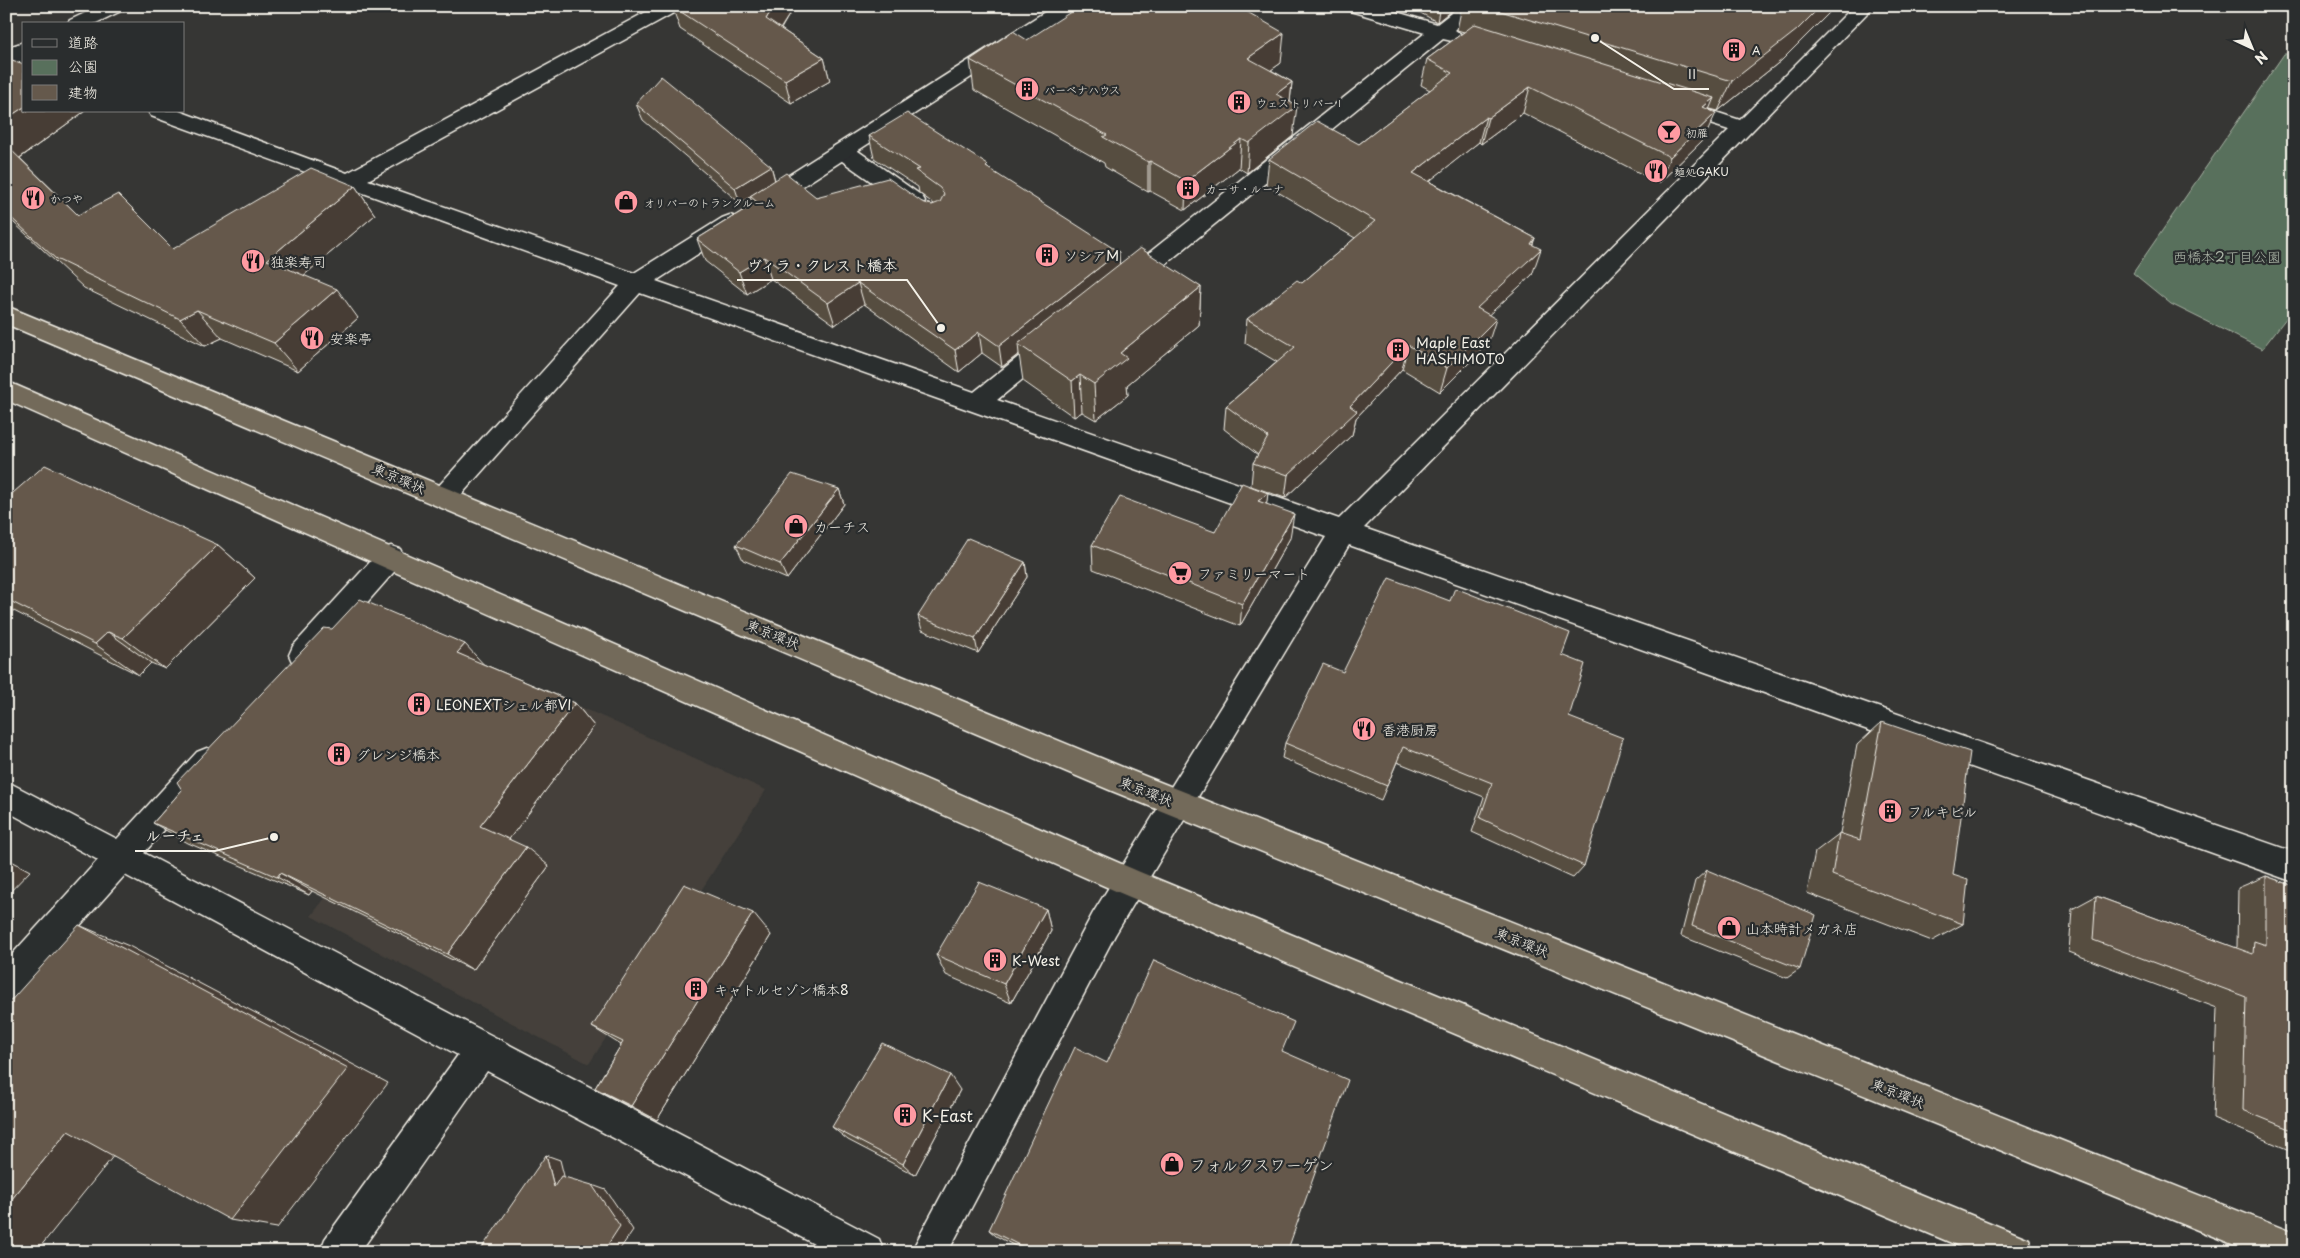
<svg xmlns="http://www.w3.org/2000/svg" width="2300" height="1258" font-family="'Playpen Sans','Klee One',sans-serif">
<style>
.built{fill:#44403b}
.green{fill:#58705c;stroke:#a6b0a2}
.lines{fill:none;stroke-linecap:round;stroke-linejoin:round}
.lane-casing{stroke:#f4f1e8;stroke-width:3}
.street-casing{stroke:#f4f1e8;stroke-width:3}
.secondary-casing{stroke:#f4f1e8;stroke-width:3}
.highway-casing{stroke:#f4f1e8;stroke-width:3}
.lane{fill:#2a2d2e;fill-rule:evenodd}
.street{fill:#2a2d2e;fill-rule:evenodd}
.secondary{fill:#2a2d2e;fill-rule:evenodd}
.highway{fill:#736b5a;fill-rule:evenodd}
.wall{fill:#574d41;stroke:#f4f1e8}
.shaded-wall{fill:#473e35;stroke:#f4f1e8}
.building{fill:#65594c;stroke:#f4f1e8}
.labels{text-anchor:middle;dominant-baseline:central;stroke-width:4.5;stroke-linejoin:round;paint-order:stroke}
.far-poi-label{font-size:11px;fill:#f4f1e8;stroke:#2a2d2e;text-anchor:start}
.poi-label{font-size:14px;fill:#f4f1e8;stroke:#2a2d2e;text-anchor:start}
.park-label{font-size:14px;fill:#aeb7a9;stroke:#2a2d2e}
.street-label{font-size:14px;fill:#f4f1e8;stroke:#2a2d2e}
.near-poi-label{font-size:16px;fill:#f4f1e8;stroke:#2a2d2e;text-anchor:start}
.leader{fill:none;stroke:#f4f1e8;stroke-width:2}
.callout-dot{fill:#f4f1e8;stroke:#2a2d2e;stroke-width:2}
.callout-label{font-size:15px;text-anchor:middle;font-weight:bold;fill:#f4f1e8;stroke:#2a2d2e;stroke-width:4.5;stroke-linejoin:round;paint-order:stroke}
</style>
<rect width="100%" height="100%" fill="#363634"/>
<filter id="ink" filterUnits="userSpaceOnUse"><feTurbulence type="fractalNoise" baseFrequency=".02" numOctaves="2"/><feDisplacementMap in="SourceGraphic" scale="10" xChannelSelector="R" yChannelSelector="G"/><feConvolveMatrix kernelMatrix="1 2 1 2 8 2 1 2 1" color-interpolation-filters="sRGB"/></filter>
<g filter="url(#ink)">
<!-- built -->
<polygon class="built" points="503,672 766,790 589,1064 311,916"/>
<!-- green -->
<polygon class="green" points="2284,54 2294,54 2294,308 2262,349 2171,304 2133,273"/>
<g class="lines">
<!-- lane casing -->
<g class="lane-casing">
<polygon id="lane" points="843,144 851,146 922,196 925,201 922,206 914,208 906,206 835,156 832,151 835,146"/>
</g>
<!-- street casing -->
<g class="street-casing">
<g id="street">
<polygon points="657,6 681,6 679,10 368,180 634,273 722,218 730,215 738,218 741,223 738,228 656,281 974,392 1041,339 1049,336 1057,339 1061,345 1057,351 997,400 1339,519 1729,130 1672,112 1669,107 1672,102 1679,100 1740,120 1854,6 1874,6 1364,528 2294,852 2294,882 1349,545 1115,935 948,1252 911,1252 1093,913 1326,537 640,293 453,504 444,507 435,504 431,497 435,490 620,286 151,116 148,111 179,111 347,173"/>
<polygon points="1054,6 1077,6 1075,10 772,206 764,208 756,206 753,201 756,196"/>
<polygon points="1345,6 1376,6 1437,24 1460,6 1481,6 1455,30 1462,35 1459,39 1452,41 1443,39 1136,288 1128,290 1120,288 1117,282 1120,276 1425,33 1347,10"/>
<polygon points="6,49 24,55 24,68 6,62"/>
<polygon points="391,546 400,549 404,557 400,565 313,664 303,667 293,664 289,655 293,646 382,549"/>
<polygon points="207,748 217,752 222,761 217,770 144,853 879,1239 884,1252 829,1252 487,1071 360,1252 320,1252 325,1239 458,1055 125,875 17,996 6,1001 6,961 98,860 6,811 6,781 117,839 197,752"/>
</g>
</g>
<!-- secondary casing -->
<g class="secondary-casing">
<g id="secondary">
<polygon points="100,6 125,6 123,10 94,24 67,24 70,20"/>
<polygon points="24,42 24,56 6,62 6,48"/>
</g>
</g>
<!-- highway casing -->
<g class="highway-casing">
<g id="highway">
<polygon points="6,306 1132,771 2294,1233 2294,1252 2252,1252 1112,791 6,324"/>
<polygon points="6,381 1140,872 2029,1239 2034,1252 1973,1252 1118,892 6,400"/>
</g>
</g>
<!-- lane -->
<use href="#lane" class="lane"/>
<!-- street -->
<use href="#street" class="street"/>
<!-- secondary -->
<use href="#secondary" class="secondary"/>
<!-- highway -->
<use href="#highway" class="highway"/>
</g>
<!-- wall -->
<g class="wall">
<polygon points="672,6 789,15 781,29 824,58 830,81 791,103 680,29"/>
<polygon points="1408,6 1457,6 1437,22"/>
<polygon points="1462,6 1833,6 1828,14 1782,60 1718,111 1710,109 1704,139 1659,183 1523,113 1481,144 1479,142 1429,181 1535,238 1532,245 1532,275 1488,315 1488,344 1440,392 1402,369 1356,418 1352,435 1285,498 1251,486 1253,463 1258,455 1224,429 1226,406 1277,362 1245,343 1247,319 1302,283 1355,238 1266,185 1269,159 1359,144 1430,90 1421,85 1427,59 1464,32 1457,30"/>
<polygon points="1027,40 1281,63 1271,70 1292,82 1290,102 1293,136 1247,173 1239,168 1185,210 1150,191 1148,192 1105,167 1104,163 974,90 970,60"/>
<polygon points="6,58 85,111 20,158 78,215 173,249 355,186 375,215 304,275 358,318 298,371 222,338 205,346 84,288 13,222 6,226"/>
<polygon points="636,104 771,166 775,180 816,197 922,202 932,205 934,204 919,193 918,187 874,158 869,136 988,168 1120,264 1201,287 1199,325 1127,385 1128,395 1096,420 1082,412 1074,417 1023,381 1019,354 1002,367 982,353 959,372 864,304 835,325 771,279 747,294 705,261 697,239 753,204 750,197 740,203 643,120"/>
<polygon points="2294,354 2294,362 2290,359"/>
<polygon points="839,489 844,504 787,579 743,560 736,545"/>
<polygon points="1268,493 1266,504 1290,538 1240,626 1093,569 1092,545 1215,532"/>
<polygon points="6,499 218,545 255,578 165,669 151,663 139,675 6,607"/>
<polygon points="1025,562 1027,577 978,653 922,630 918,616"/>
<polygon points="1562,655 1584,866 1573,878 1472,832 1484,797 1397,762 1381,800 1282,758 1285,743 1343,672"/>
<polygon points="483,664 575,703 594,726 509,839 549,866 473,970 312,891 309,895 188,843 153,823 182,790"/>
<polygon points="1882,722 1953,875 1963,924 1932,941 1807,893 1815,852 1840,833 1857,745"/>
<polygon points="1707,870 1800,969 1787,978 1681,936 1695,881"/>
<polygon points="2266,876 2294,886 2294,1152 2213,1118 2217,1008 2069,952 2072,909 2096,896 2236,948 2237,947 2238,888"/>
<polygon points="1046,909 1051,931 1011,1003 946,975 936,955"/>
<polygon points="771,935 657,1120 595,1088 621,1045 592,1027"/>
<polygon points="1282,1051 1287,1252 1027,1252 996,1236 989,1230 1107,1063"/>
<polygon points="960,1090 915,1175 848,1140 832,1127"/>
</g>
<!-- shaded-wall -->
<g class="shaded-wall">
<polygon points="774,6 787,6 789,15 772,42 766,19"/>
<polygon points="1440,6 1457,6 1437,22"/>
<polygon points="1821,6 1833,6 1828,14 1782,60 1718,111 1732,81"/>
<polygon points="1284,33 1281,63 1246,88 1248,58"/>
<polygon points="824,58 830,81 791,103 785,80"/>
<polygon points="1292,82 1289,112 1297,106 1293,136 1247,173 1249,143 1276,94"/>
<polygon points="1530,87 1523,113 1481,144 1488,118"/>
<polygon points="1714,98 1703,124 1703,107"/>
<polygon points="24,107 24,111 85,111 18,159 6,146 6,119"/>
<polygon points="1716,113 1704,139 1659,183 1670,157"/>
<polygon points="1486,117 1479,142 1408,198 1413,173"/>
<polygon points="1241,139 1239,168 1185,210 1186,181"/>
<polygon points="1150,161 1150,191 1148,192 1148,162"/>
<polygon points="771,166 775,181 750,196 750,197 740,203 735,188"/>
<polygon points="355,186 375,215 289,288 267,260"/>
<polygon points="6,215 13,222 6,226"/>
<polygon points="1535,238 1527,262 1541,249 1532,275 1469,333 1477,308 1531,244"/>
<polygon points="1119,252 1120,274 1018,344 1019,354 1002,367 999,346"/>
<polygon points="764,257 771,279 747,294 739,272"/>
<polygon points="858,283 864,304 835,325 828,303"/>
<polygon points="1201,287 1199,325 1127,385 1128,395 1096,420 1094,384 1120,353"/>
<polygon points="337,289 358,318 298,371 274,343"/>
<polygon points="197,310 222,338 205,346 180,319"/>
<polygon points="1496,319 1488,344 1440,392 1447,368"/>
<polygon points="979,332 982,353 959,372 955,350"/>
<polygon points="1408,345 1402,369 1356,418 1352,435 1285,498 1288,475 1350,406"/>
<polygon points="1080,375 1082,412 1074,417 1072,381"/>
<polygon points="839,489 844,504 787,579 780,564"/>
<polygon points="1268,493 1265,517 1258,501"/>
<polygon points="1294,514 1290,538 1240,626 1242,604"/>
<polygon points="218,545 255,578 165,669 123,638"/>
<polygon points="1025,562 1027,577 978,653 975,639"/>
<polygon points="108,632 151,663 139,675 95,644"/>
<polygon points="465,644 487,668 457,653"/>
<polygon points="575,703 594,726 504,846 480,826"/>
<polygon points="526,847 549,866 473,970 447,954"/>
<polygon points="6,858 30,871 6,896"/>
<polygon points="280,873 312,891 309,895 277,877"/>
<polygon points="1046,909 1051,931 1011,1003 1004,984"/>
<polygon points="753,913 771,935 657,1120 631,1106"/>
<polygon points="79,925 129,946 388,1083 277,1228 230,1220"/>
<polygon points="950,1075 960,1090 915,1175 903,1164"/>
<polygon points="68,1131 123,1144 36,1252 6,1252 6,1206"/>
<polygon points="546,1155 560,1160 568,1192 554,1187"/>
<polygon points="592,1185 606,1190 633,1230 618,1252 603,1252"/>
</g>
<!-- building -->
<g class="building">
<polygon points="672,6 774,6 766,19 824,58 785,80"/>
<polygon points="1080,6 1237,6 1284,33 1248,58 1292,82 1276,94 1297,106 1249,143 1241,139 1186,181 1150,161 1148,162 1103,137 1107,135 970,60 1013,31 1027,40"/>
<polygon points="1484,6 1821,6 1797,30 1732,81"/>
<polygon points="1475,24 1714,98 1703,107 1716,113 1670,157 1530,87 1488,118 1486,117 1413,173 1535,238 1531,244 1541,249 1477,308 1496,319 1447,368 1408,345 1350,406 1357,411 1288,475 1253,463 1268,437 1226,406 1295,347 1247,319 1297,280 1302,283 1375,221 1269,159 1317,121 1359,144 1452,73 1427,59"/>
<polygon points="6,58 24,64 24,107 6,119"/>
<polygon points="661,76 771,166 735,188 636,104"/>
<polygon points="907,113 988,165 986,167 1119,252 999,346 979,332 955,350 858,283 828,303 764,257 739,272 697,239 757,202 750,196 786,173 816,197 888,178 922,202 932,205 940,202 944,194 940,188 915,170 920,169 869,136"/>
<polygon points="6,145 78,215 118,194 173,249 311,168 355,186 267,260 337,289 274,343 197,310 180,319 56,259 6,213"/>
<polygon points="1140,248 1201,287 1120,353 1127,358 1094,384 1080,375 1072,381 1018,344"/>
<polygon points="45,465 218,545 123,638 108,632 95,644 6,599 6,499"/>
<polygon points="792,474 839,489 780,564 736,545"/>
<polygon points="1242,483 1268,493 1258,501 1294,514 1242,604 1092,545 1120,497 1215,532"/>
<polygon points="968,538 1025,562 975,639 918,616"/>
<polygon points="1389,578 1450,601 1455,588 1570,633 1562,655 1585,664 1569,717 1623,738 1584,866 1480,818 1492,783 1403,747 1387,786 1285,743 1323,664 1343,672"/>
<polygon points="360,599 465,644 457,653 575,703 480,826 526,847 447,954 280,873 277,877 153,823 182,790 177,782 324,628 332,629"/>
<polygon points="1882,722 1970,752 1953,875 1968,880 1963,924 1832,875 1839,833 1860,840"/>
<polygon points="1707,870 1816,915 1800,969 1692,926"/>
<polygon points="2266,876 2294,886 2294,1131 2243,1110 2246,997 2093,940 2096,896 2253,954 2254,941 2266,945"/>
<polygon points="979,882 1046,909 1004,984 936,955"/>
<polygon points="684,884 753,913 631,1106 595,1088 623,1042 592,1027"/>
<polygon points="79,925 348,1068 230,1220 68,1131 6,1206 6,1006"/>
<polygon points="1154,960 1294,1022 1282,1051 1348,1080 1287,1252 1033,1252 989,1230 1075,1047 1107,1063"/>
<polygon points="882,1043 950,1075 903,1164 832,1127"/>
<polygon points="546,1155 554,1187 561,1176 592,1185 620,1226 603,1252 479,1252"/>
</g>
</g>
<!-- icons -->
<defs>
<g id="building-disc" transform="scale(1.25)"><circle r="9.5" fill="#ff9aa2" stroke="#2a2d2e"/><path d="M-4-6H4V6H1V3H-1V6H-4ZM-2.5-4.3h1.7v1.8h-1.7ZM.8-4.3h1.7v1.8H.8ZM-2.5-1h1.7V.8h-1.7ZM.8-1h1.7V.8H.8Z" fill="#111"/></g>
<g id="bar-disc" transform="scale(1.25)"><circle r="9.5" fill="#ff9aa2" stroke="#2a2d2e"/><path d="M-6-5H6L.8 .8V4.5H3.5V6h-7V4.5H-.8V.8Z" fill="#111"/></g>
<g id="restaurant-disc" transform="scale(1.25)"><circle r="9.5" fill="#ff9aa2" stroke="#2a2d2e"/><path d="M-5-6h1v4h1v-4h1v4h1v-4h1v5L-1.5 .5V6h-2V.5L-5-1ZM5-6V6H3V1.5H1.5Q1.5-4 5-6Z" fill="#111"/></g>
<g id="shop-disc" transform="scale(1.25)"><circle r="9.5" fill="#ff9aa2" stroke="#2a2d2e"/><path d="M-5-2.5h2.3a2.7 3.5 0 0 1 5.4 0H5L5.5 6h-11ZM-1.5-2.5h3a1.5 2.3 0 0 0-3 0Z" fill="#111"/></g>
<g id="supermarket-disc" transform="scale(1.25)"><circle r="9.5" fill="#ff9aa2" stroke="#2a2d2e"/><path d="M-6-5.5h2.5l.6 2H6L4.5 2H-2.5L-4.4-4H-6ZM-1.5 3.2a1.3 1.3 0 1 0 .1 0ZM3 3.2a1.3 1.3 0 1 0 .1 0Z" fill="#111"/></g>
</defs>
<g fill-rule="evenodd">
<use href="#building-disc" x="1734" y="50"/>
<use href="#building-disc" x="1027" y="89"/>
<use href="#building-disc" x="1239" y="102"/>
<use href="#bar-disc" x="1669" y="132"/>
<use href="#restaurant-disc" x="1656" y="171"/>
<use href="#building-disc" x="1188" y="188"/>
<use href="#restaurant-disc" x="33" y="198"/>
<use href="#shop-disc" x="626" y="202"/>
<use href="#building-disc" x="1047" y="255"/>
<use href="#restaurant-disc" x="253" y="261"/>
<use href="#restaurant-disc" x="312" y="338"/>
<use href="#building-disc" x="1398" y="350"/>
<use href="#shop-disc" x="796" y="526"/>
<use href="#supermarket-disc" x="1180" y="573"/>
<use href="#building-disc" x="419" y="704"/>
<use href="#restaurant-disc" x="1364" y="729"/>
<use href="#building-disc" x="339" y="754"/>
<use href="#building-disc" x="1890" y="811"/>
<use href="#shop-disc" x="1729" y="928"/>
<use href="#building-disc" x="995" y="960"/>
<use href="#building-disc" x="696" y="989"/>
<use href="#building-disc" x="905" y="1115"/>
<use href="#shop-disc" x="1172" y="1164"/>
</g>
<g class="labels">
<!-- far-poi labels -->
<g class="far-poi-label">
<text x="1752" y="50">A</text>
<text x="1044" y="89">バーベナハウス</text>
<text x="1256" y="102">ウェストリバーⅠ</text>
<text x="1686" y="132">初雁</text>
<text x="1674" y="171">麺処GAKU</text>
<text x="1206" y="188">カーサ・ルーナ</text>
<text x="50" y="198">かつや</text>
<text x="644" y="202">オリバーのトランクルーム</text>
</g>
<!-- poi labels -->
<g class="poi-label">
<text x="1064" y="255">ソシアM</text>
<text x="270" y="261">独楽寿司</text>
<text x="330" y="338">安楽亭</text>
<text x="1416" y="342">Maple East<tspan x="1416" dy="16">HASHIMOTO</tspan></text>
<text x="814" y="526">カーチス</text>
<text x="1198" y="573">ファミリーマート</text>
<text x="436" y="704">LEONEXTシェル都VI</text>
<text x="1382" y="729">香港厨房</text>
<text x="356" y="754">グレンジ橋本</text>
<text x="1908" y="811">フルキビル</text>
<text x="1746" y="928">山本時計メガネ店</text>
<text x="1012" y="960">K-West</text>
<text x="714" y="989">キャトルセゾン橋本8</text>
</g>
<!-- park labels -->
<g class="park-label">
<text x="2227" y="256">西橋本2丁目公園</text>
</g>
<!-- street labels -->
<g class="street-label">
<text transform="translate(399 478) rotate(23)">東京環状</text>
<text transform="translate(773 634) rotate(22)">東京環状</text>
<text transform="translate(1146 791) rotate(22)">東京環状</text>
<text transform="translate(1522 942) rotate(22)">東京環状</text>
<text transform="translate(1898 1093) rotate(22)">東京環状</text>
</g>
<!-- near-poi labels -->
<g class="near-poi-label">
<text x="922" y="1115">K-East</text>
<text x="1190" y="1164">フォルクスワーゲン</text>
</g>
</g>
<!-- callouts -->
<path class="leader" d="M1595 38L1674 89H1709M941 328L907 280H737M274 837L215 851H135"/>
<g class="callout-dot">
<circle cx="1595" cy="38" r="5"/>
<circle cx="941" cy="328" r="5"/>
<circle cx="274" cy="837" r="5"/>
</g>
<g class="callout-label">
<text x="1692" y="79">Ⅱ</text>
<text x="822" y="271">ヴィラ・クレスト橋本</text>
<text x="175" y="841">ルーチェ</text>
</g>
<!-- margin -->
<rect width="2300" height="1258" fill="none" stroke="#2a2d2e" stroke-width="25"/>
<rect x="12" y="12" width="2275" height="1233" fill="none" stroke="#f4f1e8" stroke-width="2" filter="url(#ink)"/>
<!-- legend -->
<rect x="22" y="22" width="162" height="90" fill="#2a2d2e" stroke="#7b7b78"/>
<rect x="32" y="39" width="25" height="8" fill="#2a2d2e" stroke="#7b7b78"/>
<text x="68" y="48" font-size="15" fill="#f4f1e8">道路</text>
<rect x="32" y="60" width="25" height="15" fill="#58705c" stroke="#7b7b78"/>
<text x="68" y="72" font-size="15" fill="#f4f1e8">公園</text>
<rect x="32" y="85" width="25" height="15" fill="#65594c" stroke="#7b7b78"/>
<text x="68" y="98" font-size="15" fill="#f4f1e8">建物</text>
<!-- north arrow -->
<g transform="translate(2252 48) rotate(136)" stroke="#2a2d2e" stroke-width="4" paint-order="stroke">
<path d="M0-4L9 19L0 12L-9 19Z" fill="#f4f1e8"/>
<text y="-8" font-size="14" font-weight="bold" text-anchor="middle" fill="#f4f1e8">N</text>
</g>
</svg>
